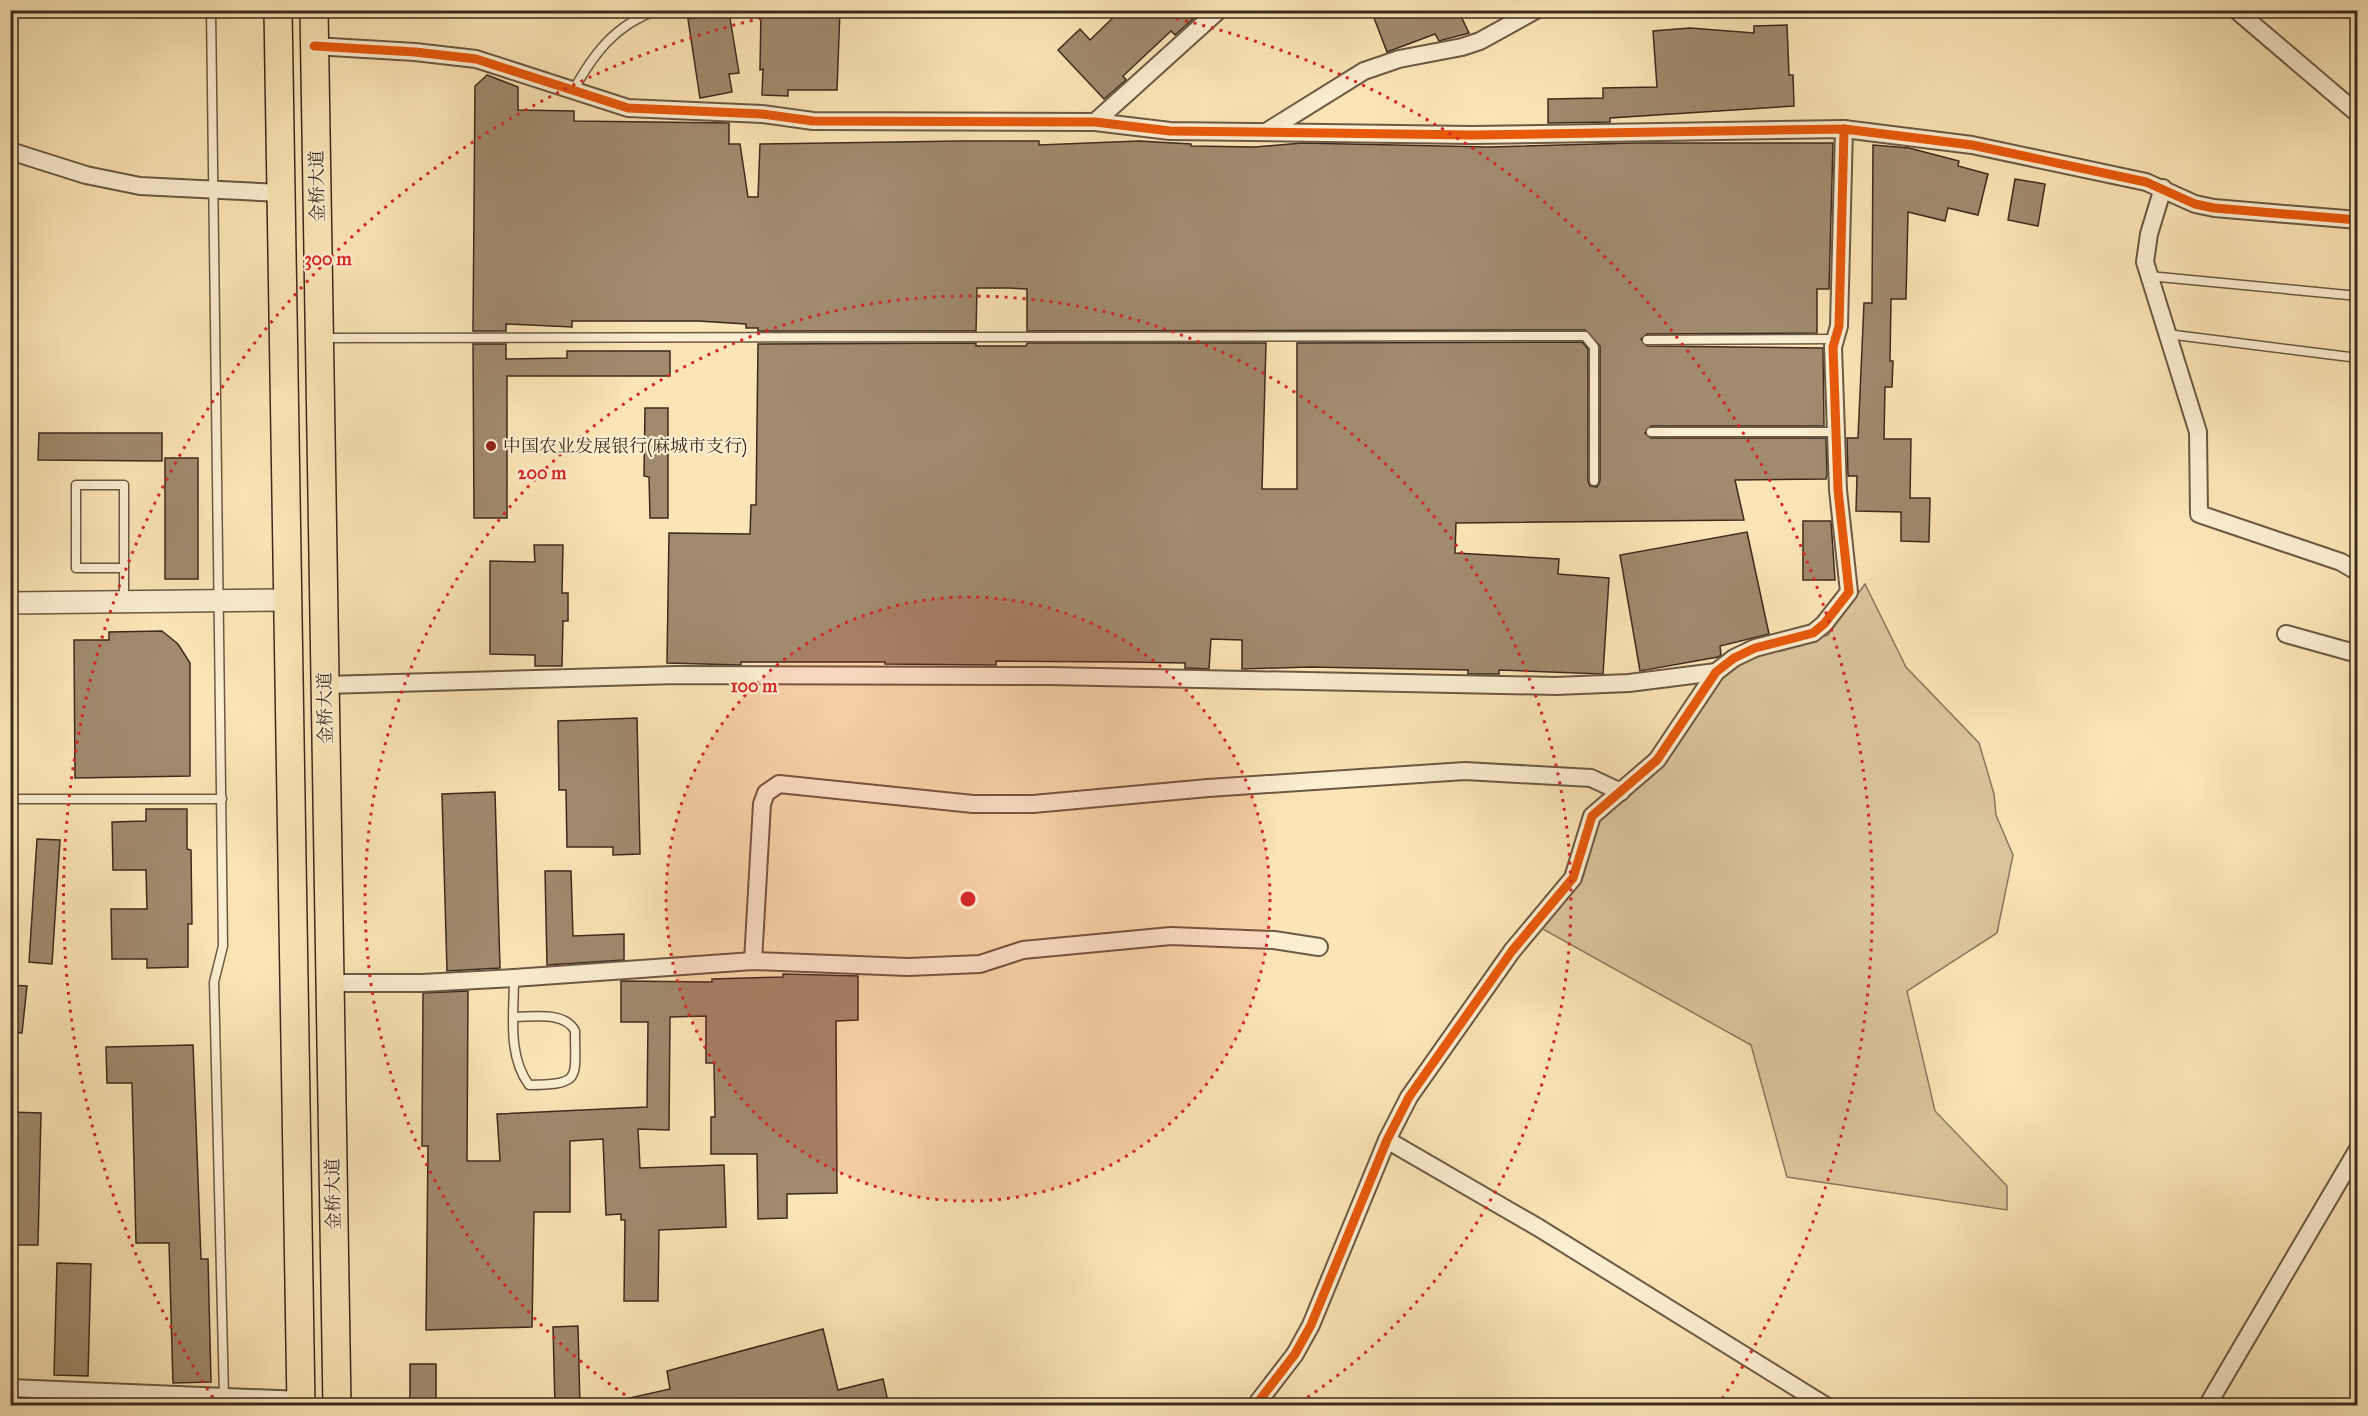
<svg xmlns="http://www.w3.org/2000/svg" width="2368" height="1416" font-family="'IM FELL Great Primer','Noto Serif SC',serif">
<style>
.green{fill:#dbc59c;stroke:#8c785d;stroke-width:1.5}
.building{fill:#a08b6d;stroke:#3d2a1e;stroke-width:1.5}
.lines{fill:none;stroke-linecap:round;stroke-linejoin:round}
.service-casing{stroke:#6c5944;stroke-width:11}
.minor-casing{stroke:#6c5944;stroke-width:20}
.tertiary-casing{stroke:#6c5944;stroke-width:24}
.trunk-casing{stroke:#3d2a1e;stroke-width:30}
.service{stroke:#fceed0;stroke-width:8}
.minor{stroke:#fceed0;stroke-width:16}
.tertiary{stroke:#fceed0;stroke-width:21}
.trunk{stroke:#fbe5b6;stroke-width:27}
.cycleway-casing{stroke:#fceed0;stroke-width:13}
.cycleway{stroke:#e8590c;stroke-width:9}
.ring{fill:none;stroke:#d62828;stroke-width:3;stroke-dasharray:3 6}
.poi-dot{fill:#8f2418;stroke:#fceed0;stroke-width:2}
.labels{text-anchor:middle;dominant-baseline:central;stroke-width:4.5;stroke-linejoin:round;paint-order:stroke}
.street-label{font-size:18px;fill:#3d2a1e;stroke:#fceed0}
.poi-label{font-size:18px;fill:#3d2a1e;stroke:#fceed0;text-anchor:start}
.centre{fill:#d62828;stroke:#fceed0;stroke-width:3}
.ring-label{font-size:18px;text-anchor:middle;font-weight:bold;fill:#d62828;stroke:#fceed0;stroke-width:4.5;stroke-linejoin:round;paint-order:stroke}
</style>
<rect width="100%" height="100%" fill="#fbe5b6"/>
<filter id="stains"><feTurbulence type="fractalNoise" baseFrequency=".00333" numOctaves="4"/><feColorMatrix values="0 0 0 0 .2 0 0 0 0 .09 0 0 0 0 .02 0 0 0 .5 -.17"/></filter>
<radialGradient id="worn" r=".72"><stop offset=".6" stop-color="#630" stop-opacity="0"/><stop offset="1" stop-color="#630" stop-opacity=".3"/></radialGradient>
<!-- green -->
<polygon class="green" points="1865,584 1906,667 1979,743 1994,794 1996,815 2013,855 1997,933 1907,991 1935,1111 2007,1186 2007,1210 1787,1177 1751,1045 1541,928 1594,826 1657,770 1719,679 1742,659 1828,635"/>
<!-- building -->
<g class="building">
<polygon points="761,10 840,10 837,90 788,90 788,96 762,95 763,69 760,70"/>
<polygon points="1121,10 1203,10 1175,35 1171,31 1123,76 1126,80 1104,99 1058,50 1080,29 1090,40"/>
<polygon points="1371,10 1458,10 1469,33 1439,41 1435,34 1387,52"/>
<polygon points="729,12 739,73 729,74 732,92 700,98 688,19"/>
<polygon points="1787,25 1789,75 1793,75 1794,106 1610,118 1610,122 1548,123 1548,99 1603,98 1603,88 1657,87 1653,31 1690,28 1754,33 1754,26"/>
<polygon points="487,75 518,87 518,110 574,111 574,121 729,123 729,144 740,144 748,197 758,197 760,144 961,141 1039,141 1039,145 1139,141 1191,144 1191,146 1255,147 1302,143 1488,147 1633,143 1833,143 1829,289 1817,289 1817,333 1647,334 1641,339 1647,346 1823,348 1824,426 1651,426 1645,433 1651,438 1826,438 1827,475 1826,479 1735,480 1744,520 1456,523 1455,553 1559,559 1558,574 1609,578 1603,674 1499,670 1499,674 1468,674 1468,670 1310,667 1242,669 1242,640 1211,639 1209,669 1185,668 1185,663 1125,662 996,661 996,665 885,664 885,662 741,662 741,665 667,663 669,533 750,534 751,505 756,505 758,344 976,343 976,346 1026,346 1027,343 1266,343 1262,489 1297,489 1297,343 1582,342 1588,349 1588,481 1590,486 1597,487 1600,481 1600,346 1585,330 1027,331 1027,289 1009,288 977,288 976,331 758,331 758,328 746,328 746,324 698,321 572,321 572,327 506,324 506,331 473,331 475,86"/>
<polygon points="1873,145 1909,148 1959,161 1958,166 1988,174 1978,215 1948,208 1945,221 1908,212 1906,299 1891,299 1890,361 1893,361 1892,387 1885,387 1884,439 1911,439 1910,498 1930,498 1929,542 1901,541 1901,512 1856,511 1857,476 1848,476 1847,438 1858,438 1864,303 1872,303"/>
<polygon points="2015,179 2045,184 2038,226 2008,220"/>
<polygon points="473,344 506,344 506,359 567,358 567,351 670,351 670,376 507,376 507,518 474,518"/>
<polygon points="645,408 668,408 668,518 650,518 649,477 644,476"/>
<polygon points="39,433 162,433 162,461 38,460"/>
<rect x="165" y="458" width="33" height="121"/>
<polygon points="1803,521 1831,521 1835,580 1803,580"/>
<polygon points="1747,532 1769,634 1720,646 1721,655 1718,657 1640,671 1620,555"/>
<polygon points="534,545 563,545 562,593 568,593 568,621 563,621 562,666 535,666 535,655 490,654 490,561 535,562"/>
<polygon points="162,631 178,644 190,663 190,776 75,778 74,640 109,640 109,632"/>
<polygon points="637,718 640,854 613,855 613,847 567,847 566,790 559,790 558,721"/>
<polygon points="495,792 500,968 447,971 442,794"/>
<polygon points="146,809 187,809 187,849 191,850 192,924 188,924 188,967 147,968 147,959 112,959 111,909 147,909 146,870 113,870 112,822 146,821"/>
<polygon points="37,839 60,840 52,964 29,962"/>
<polygon points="545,871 571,871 573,936 624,934 624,960 547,965"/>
<polygon points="783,974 858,976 858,1020 836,1021 837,1193 787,1194 787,1218 758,1219 757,1154 711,1154 711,1117 715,1117 714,1063 706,1063 706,1016 670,1017 669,1130 638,1129 640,1168 724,1165 726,1227 659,1230 658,1301 624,1301 625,1220 621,1220 621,1214 606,1215 603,1139 570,1141 570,1212 534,1212 532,1327 426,1330 428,1146 422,1146 423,993 468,991 467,1161 500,1161 497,1114 647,1107 648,1022 621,1022 621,981 712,982 712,979 783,977"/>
<polygon points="10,985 27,986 22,1033 10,1032"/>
<polygon points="193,1045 201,1259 208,1259 211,1382 173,1383 169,1243 136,1243 132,1083 107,1083 106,1047"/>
<polygon points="10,1112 41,1113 38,1245 10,1245"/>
<polygon points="57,1263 91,1264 88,1376 54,1375"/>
<polygon points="578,1326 580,1406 555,1406 553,1327"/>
<polygon points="823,1329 838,1390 883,1379 889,1406 626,1406 625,1399 670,1389 667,1371"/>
<rect x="410" y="1364" width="26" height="42"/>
</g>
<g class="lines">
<!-- service casing -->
<g class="service-casing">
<g id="service">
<polyline points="211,10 223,946 214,982 224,1397"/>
<path d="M573,91C594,53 615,25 657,10"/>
<polyline points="2149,276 2358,296"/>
<polyline points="2167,334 2358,358"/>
<polyline points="323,338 1585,336 1594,347 1594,481"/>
<polyline points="1647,340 1835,339"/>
<polyline points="1651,432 1836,432"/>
<rect x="76" y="485" width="48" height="83"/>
<polyline points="124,601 124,568"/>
<polyline points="10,799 222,799"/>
<path d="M514,1017C533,1017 565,1011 575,1031C575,1080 582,1084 529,1085C507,1055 514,1014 514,978"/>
</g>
</g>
<!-- minor casing -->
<g class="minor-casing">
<g id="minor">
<polyline points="2236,10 2358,114"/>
<polyline points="314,46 415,52 476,59 628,108 762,114 813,121 1095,122 1170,131 1472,135 1844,129 1972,145 2146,182 2195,204 2214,208 2358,220"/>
<polyline points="1095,122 1219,10"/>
<polyline points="1266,132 1364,71 1399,59 1462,47 1480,41 1536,10"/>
<polyline points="10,151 86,175 140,186 281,193"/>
<polyline points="2163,188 2149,234 2145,262 2198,432 2199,514 2341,562 2358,572"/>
<polyline points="2286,634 2358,654"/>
<polyline points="325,685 677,675 1049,676 1556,686 1629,683 1716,672"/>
<polyline points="753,961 762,804 766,793 779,784 973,804 1033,804 1208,788 1465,771 1591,778 1621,792"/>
<polyline points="330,983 422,983 514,978 753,961 908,967 980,964 1023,950 1171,936 1274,940 1319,947"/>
<polyline points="1387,1140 1539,1228 1826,1406"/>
<polyline points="10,1388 301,1400"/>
<polyline points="1255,1406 1295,1354 1311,1325 1387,1140 1409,1097 1512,951 1573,878 1592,816 1657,760 1716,672 1734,658 1755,648 1813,633 1824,624 1849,592 1838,490 1833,347 1839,326 1844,129"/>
<polyline points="2207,1406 2358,1149"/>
</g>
</g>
<!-- tertiary casing -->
<g class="tertiary-casing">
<polyline id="tertiary" points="10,603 287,600"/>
</g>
<!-- trunk casing -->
<g class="trunk-casing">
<g id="trunk">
<polyline points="278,10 301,1406"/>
<polyline points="314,10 337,1406"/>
</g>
</g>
<!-- service -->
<use href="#service" class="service"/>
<!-- minor -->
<use href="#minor" class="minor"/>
<!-- tertiary -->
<use href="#tertiary" class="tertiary"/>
<!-- trunk -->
<use href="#trunk" class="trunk"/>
<!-- cycleway casing -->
<g class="cycleway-casing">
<g id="cycleway">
<polyline points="314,46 415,52 476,59 628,108 762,114 813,121 1095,122 1170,131 1472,135 1844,129 1972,145 2146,182 2195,204 2214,208 2358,220"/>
<polyline points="1255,1406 1295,1354 1311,1325 1387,1140 1409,1097 1512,951 1573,878 1592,816 1657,760 1716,672 1734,658 1755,648 1813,633 1824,624 1849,592 1838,490 1833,347 1839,326 1844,129"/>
</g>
</g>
<!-- cycleway -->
<use href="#cycleway" class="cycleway"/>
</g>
<!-- distance rings -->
<circle cx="968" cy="899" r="302" fill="#d62828" fill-opacity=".12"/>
<g class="ring">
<circle cx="968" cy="899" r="302"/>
<path d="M640 1405A603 603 0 1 1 1296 1405"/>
<path d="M218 1405A905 905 0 0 1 795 11M1141 11A905 905 0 0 1 1718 1405"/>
</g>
<!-- markers -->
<circle class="poi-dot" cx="491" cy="446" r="6"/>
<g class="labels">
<!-- street labels -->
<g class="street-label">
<text transform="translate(317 186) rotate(-91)">金桥大道</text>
<text transform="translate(325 708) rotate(-91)">金桥大道</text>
<text transform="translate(333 1194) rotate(-91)">金桥大道</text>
</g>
<!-- poi labels -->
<g class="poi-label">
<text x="503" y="446">中国农业发展银行(麻城市支行)</text>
</g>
</g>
<circle cx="968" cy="899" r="9" class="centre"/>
<g class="ring-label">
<text x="328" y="265">300 m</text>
<text x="542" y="479">200 m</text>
<text x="754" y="692">100 m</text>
</g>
<!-- margin -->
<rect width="2368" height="1416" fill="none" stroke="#fbe5b6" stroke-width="36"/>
<rect x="12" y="12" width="2344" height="1392" fill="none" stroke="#3d2a1e" stroke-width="3"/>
<rect x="18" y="18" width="2332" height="1380" fill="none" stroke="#3d2a1e" stroke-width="1.5"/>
<rect width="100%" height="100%" filter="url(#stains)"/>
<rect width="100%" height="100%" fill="url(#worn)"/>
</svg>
